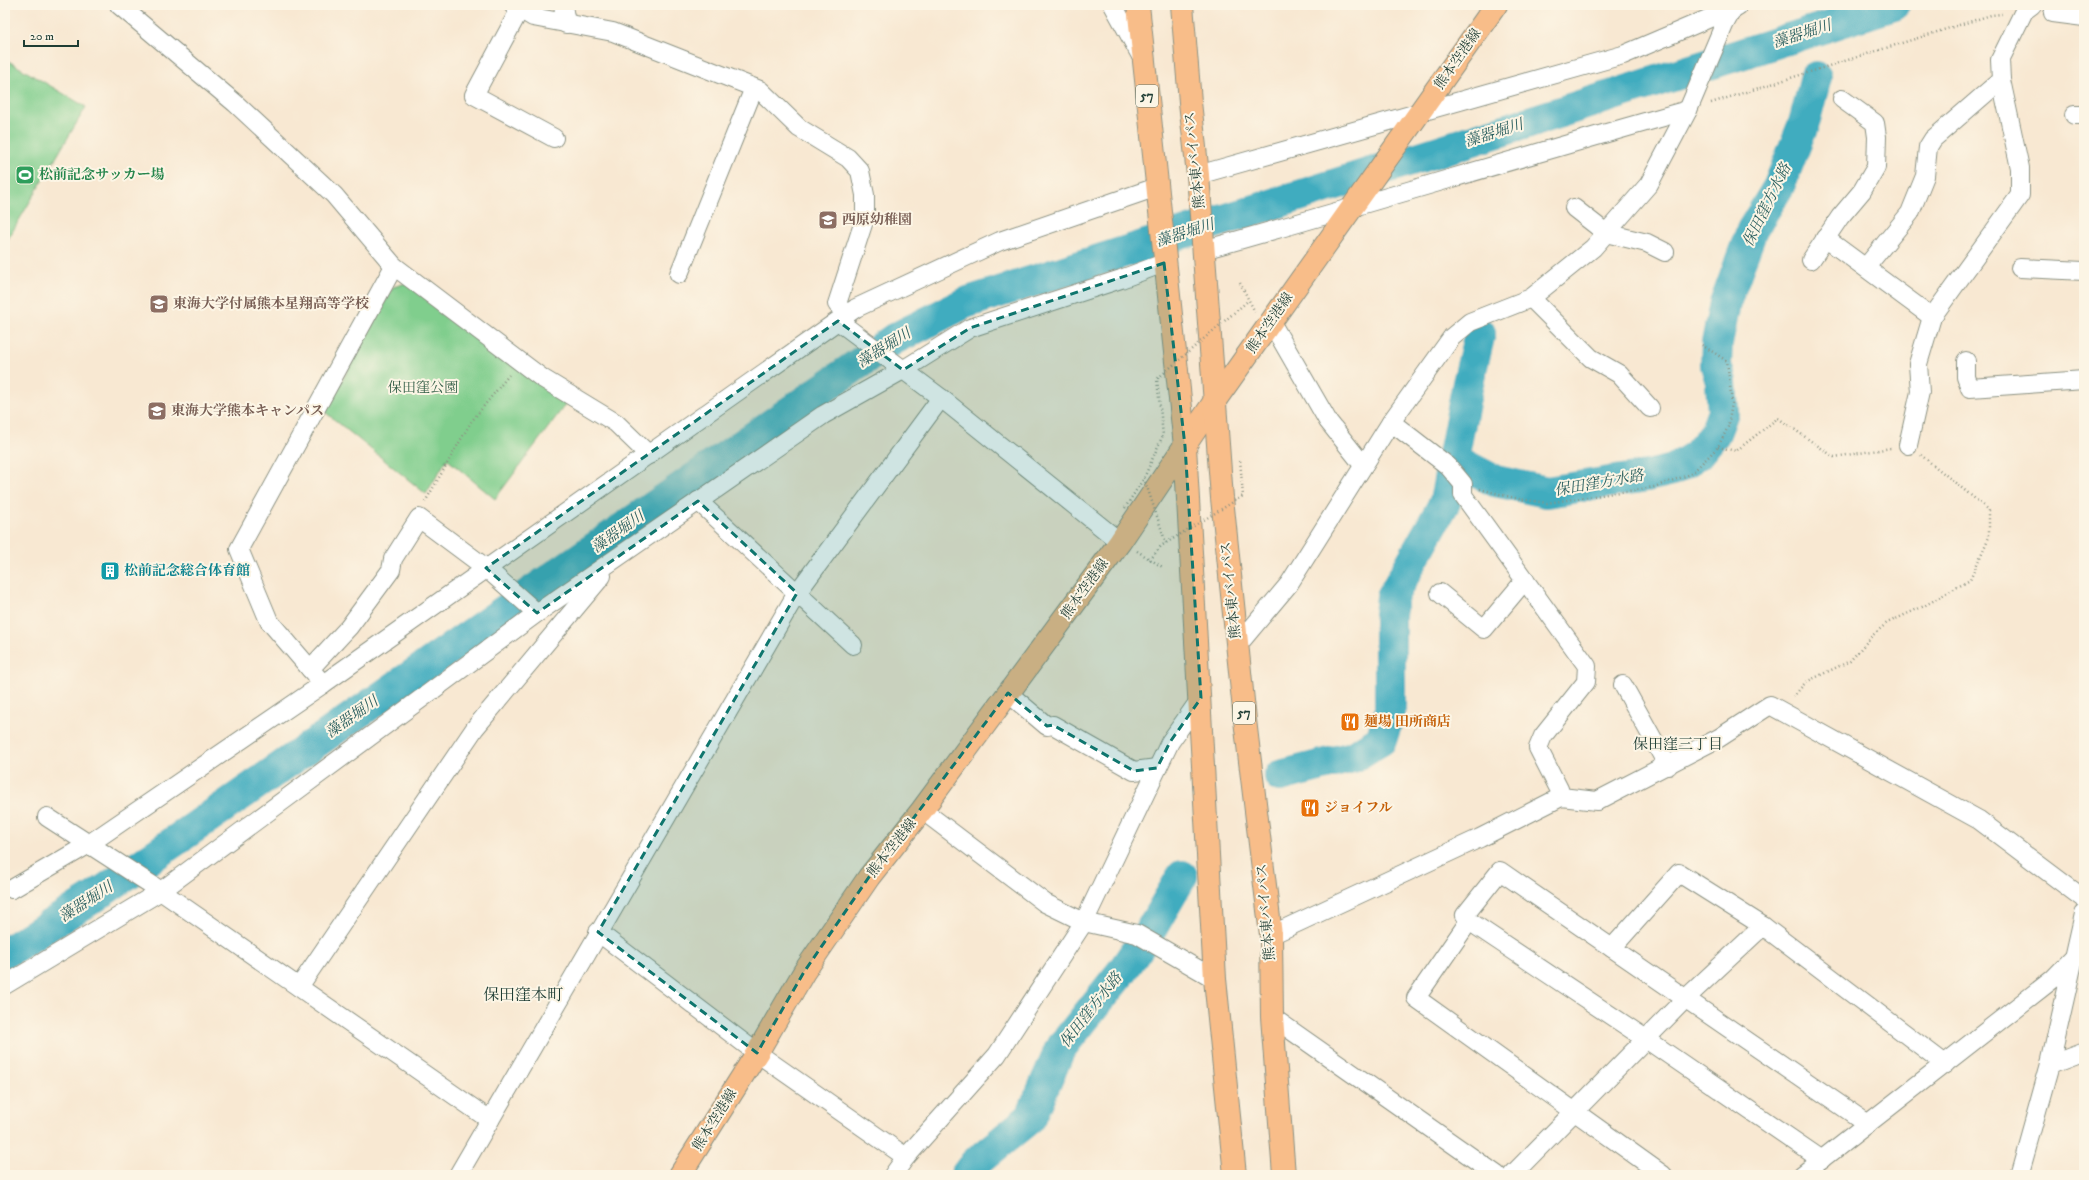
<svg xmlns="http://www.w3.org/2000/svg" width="2089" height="1180" font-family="'IM FELL DW Pica','Noto Serif JP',serif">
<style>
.green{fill:#80ce8d;stroke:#508660}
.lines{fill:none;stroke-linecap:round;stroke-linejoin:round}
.river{stroke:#40acbf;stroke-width:32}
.minor-casing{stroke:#8c9283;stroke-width:20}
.major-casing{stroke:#8c9283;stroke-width:24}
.highway-casing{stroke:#8c9283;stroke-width:24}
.path{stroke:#8c9283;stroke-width:2.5;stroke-dasharray:1 3;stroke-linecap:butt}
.minor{stroke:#fff;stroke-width:18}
.major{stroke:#f8bd89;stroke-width:22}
.highway{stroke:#f8bd89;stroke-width:22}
.path-bridge{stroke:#8c9283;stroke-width:2.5;stroke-dasharray:1 3;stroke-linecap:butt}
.marked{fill:#0f766e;fill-opacity:0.2;stroke:#0f766e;stroke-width:3;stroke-dasharray:8 5;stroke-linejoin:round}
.labels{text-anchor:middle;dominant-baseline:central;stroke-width:4;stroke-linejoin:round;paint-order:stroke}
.shield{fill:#fcf5e5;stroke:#617469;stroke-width:1}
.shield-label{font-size:13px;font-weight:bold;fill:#1f3d34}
.street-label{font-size:14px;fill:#1f3d34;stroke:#fcf5e5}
.leisure-label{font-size:14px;font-weight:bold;fill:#27864d;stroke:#fcf5e5;text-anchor:start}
.education-label{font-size:14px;font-weight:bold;fill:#785e54;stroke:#fcf5e5;text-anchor:start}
.park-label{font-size:14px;fill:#37614a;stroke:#fcf5e5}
.culture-label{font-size:14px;font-weight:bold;fill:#0d838f;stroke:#fcf5e5;text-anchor:start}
.food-label{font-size:14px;font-weight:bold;fill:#c56008;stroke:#fcf5e5;text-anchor:start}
.water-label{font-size:15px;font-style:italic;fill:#295e5e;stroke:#fcf5e5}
.neighbourhood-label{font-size:15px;fill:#1f3d34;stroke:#fcf5e5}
.quarter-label{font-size:16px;fill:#1f3d34;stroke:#fcf5e5}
</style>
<rect width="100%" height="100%" fill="#fcf5e5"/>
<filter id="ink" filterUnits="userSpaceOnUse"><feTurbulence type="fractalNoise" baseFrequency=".025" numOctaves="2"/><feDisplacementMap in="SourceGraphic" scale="8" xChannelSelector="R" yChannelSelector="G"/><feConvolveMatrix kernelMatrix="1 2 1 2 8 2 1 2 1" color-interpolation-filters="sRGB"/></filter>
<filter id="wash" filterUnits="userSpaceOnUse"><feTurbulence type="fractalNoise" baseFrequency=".012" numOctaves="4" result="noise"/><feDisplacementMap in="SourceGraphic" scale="16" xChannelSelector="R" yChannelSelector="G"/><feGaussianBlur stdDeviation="0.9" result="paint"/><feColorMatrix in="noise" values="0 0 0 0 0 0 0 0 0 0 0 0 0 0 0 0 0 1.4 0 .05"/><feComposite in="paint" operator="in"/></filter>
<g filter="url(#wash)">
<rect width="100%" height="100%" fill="#f8e8d2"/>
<!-- green -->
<g class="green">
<polygon points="5,59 86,107 5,244"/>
<polygon points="406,283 568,401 495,499 447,459 426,494 325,412 393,287"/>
</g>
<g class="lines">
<!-- river -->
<g class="river">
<polyline points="1453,459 1468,383 1480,333"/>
<polyline points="1280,776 1353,757 1381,740 1390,712 1390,615 1392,597 1445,502 1453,459 1495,481 1547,492 1647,476 1673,470 1697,455 1715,433 1723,412 1721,382 1716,365 1717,343 1725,303 1752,230 1779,186 1804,123 1816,77"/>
<polyline points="5,953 96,896 894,339 965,303 1894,5"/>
<polyline points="966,1175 975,1163 1031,1117 1060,1049 1123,970 1150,931 1182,876"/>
</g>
</g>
</g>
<g filter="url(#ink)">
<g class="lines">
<!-- minor casing -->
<g class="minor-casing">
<g id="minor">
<polyline points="119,5 235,103 334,195 394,266 542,378 616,423 649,455"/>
<polyline points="513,5 533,17 613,32 760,90 799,128 848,158 860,171 865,195 865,218 837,304 846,315"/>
<polyline points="563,5 566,24"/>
<polyline points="1113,5 1142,58"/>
<polyline points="520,9 474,95 554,138"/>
<polyline points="2053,13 2084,17"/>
<polyline points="2074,115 2084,115"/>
<polyline points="1198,175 1623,55 1738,6"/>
<polyline points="1574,208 1606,233 1647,243 1665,252"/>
<polyline points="1825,238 1932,317"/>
<path d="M1203,250C1365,205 1526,155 1688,110"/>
<polyline points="1811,260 1840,217 1862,191 1876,167 1877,137 1875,123 1842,99"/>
<polyline points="1866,267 1910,213 1925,176 1928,147 1933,139 2001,80"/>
<polyline points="2020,268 2084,271"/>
<polyline points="679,274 754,88"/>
<polyline points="1531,298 1591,358 1619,374 1650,408"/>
<polyline points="838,321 941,398 1120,542"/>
<polyline points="1271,322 1328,421 1363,465"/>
<polyline points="1966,361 1966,377 1970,388 2084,380"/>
<polyline points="1391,422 1448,466 1463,484 1463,495 1587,666 1586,682 1543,736 1538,748 1559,789 1561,797"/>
<polyline points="1908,445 1920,392 1918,364 1932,317 2020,195 2020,168 2001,80 2000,60 2024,11 2032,5"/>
<polyline points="698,501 853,645"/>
<polyline points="1440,593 1484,629 1525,580"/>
<polyline points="1237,646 1289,584 1391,422 1452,337 1470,322 1531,298 1593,248 1649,184 1688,110 1724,25 1735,5"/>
<polyline points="310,669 349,627 391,570 393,559 419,518 486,568 537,613"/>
<polyline points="323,684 856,308 1000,241 1157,187"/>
<polyline points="1623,685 1668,766"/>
<polyline points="1008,693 1047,726 1053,725 1134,771 1157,768"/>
<polyline points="922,810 1045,903 1084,922 1137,934 1215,979"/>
<polyline points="47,817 152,885 490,1120"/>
<polyline points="12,889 89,844 323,684 269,621 239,549 394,266"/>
<polyline points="1469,921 1416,998 1663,1175"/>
<polyline points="598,932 757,1053 906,1157"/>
<polyline points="1271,935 1480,838 1561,797 1597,801 1719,738 1770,705 1979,820 2084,899"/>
<polyline points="1612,948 1679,873 1763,926"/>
<polyline points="5,985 161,891 537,613 823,415 903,370 970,328 1121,279 1164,263"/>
<polyline points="299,987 475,728 602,576"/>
<polyline points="1272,1017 1497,1175"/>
<polyline points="2050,1064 2084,1051"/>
<polyline points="1822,1160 1646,1039 1469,921 1465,915 1500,871 1868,1124"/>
<polyline points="458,1175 797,593 941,398"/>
<polyline points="893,1175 906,1157 997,1055 1084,922 1170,742 1201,698"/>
<polyline points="1512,1175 1685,999 1763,926 1945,1064"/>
<polyline points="1802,1175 2053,979 2084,947"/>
<polyline points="2019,1175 2050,1064 2084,914"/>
</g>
</g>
<!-- major casing -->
<g class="major-casing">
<polyline id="major" points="680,1175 757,1053 804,972 869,877 922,810 1120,542 1214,402 1496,5"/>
</g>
<!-- highway casing -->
<g class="highway-casing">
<g id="highway">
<polyline points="1138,5 1185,446 1215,979 1235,1175"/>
<polyline points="1182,5 1190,102 1198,175 1222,498 1245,720 1271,935 1272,1017 1284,1175"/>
</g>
</g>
<!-- path -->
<g class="path">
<polyline points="1711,103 1991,15 2002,14"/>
<polyline points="1240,283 1255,312"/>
<polyline points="1718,447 1736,451 1778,418 1834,457 1891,448"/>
<polyline points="1480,489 1519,499 1547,503 1654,487 1691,474 1718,447 1728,427 1732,403 1727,361 1702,345"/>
<polyline points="425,502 471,422 509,375"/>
<polyline points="1137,551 1164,568"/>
<polyline points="1793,697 1806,682 1850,661 1872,636 1887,623 1924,606 1970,580 1989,537 1989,510 1921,455"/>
</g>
<!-- minor -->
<use href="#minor" class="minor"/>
<!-- major -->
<use href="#major" class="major"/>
<!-- highway -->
<use href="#highway" class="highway"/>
<!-- path-bridge -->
<g class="path-bridge">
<polyline points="1144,478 1166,543"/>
<polyline points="1125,508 1144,478 1163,435 1157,379 1249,300"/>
<polyline points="1150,560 1161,546 1243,496 1240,459"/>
</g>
</g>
</g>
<!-- marked area -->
<path class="marked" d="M1164,263L1185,446L1201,698L1170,742L1157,768L1134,771L1053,725L1047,726L1008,693L869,877L804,972L757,1053L598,932L797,593L698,501L537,613L486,568L838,321L903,370L970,328Z"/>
<!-- icons -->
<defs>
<g id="stadium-square" transform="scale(1)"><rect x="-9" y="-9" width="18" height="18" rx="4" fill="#2e9e5b" stroke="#fcf5e5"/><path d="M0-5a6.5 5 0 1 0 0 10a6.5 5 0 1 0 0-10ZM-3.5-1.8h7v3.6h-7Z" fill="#fff"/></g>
<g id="school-square" transform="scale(1)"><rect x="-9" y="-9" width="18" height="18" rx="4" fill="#8d6e63" stroke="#fcf5e5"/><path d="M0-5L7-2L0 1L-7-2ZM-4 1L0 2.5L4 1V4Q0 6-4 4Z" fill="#fff"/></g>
<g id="university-square" transform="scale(1)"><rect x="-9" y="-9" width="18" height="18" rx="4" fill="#8d6e63" stroke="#fcf5e5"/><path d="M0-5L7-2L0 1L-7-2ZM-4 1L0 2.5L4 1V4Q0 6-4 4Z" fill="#fff"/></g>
<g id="building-square" transform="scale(1)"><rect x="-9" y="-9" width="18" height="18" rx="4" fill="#0f9aa8" stroke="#fcf5e5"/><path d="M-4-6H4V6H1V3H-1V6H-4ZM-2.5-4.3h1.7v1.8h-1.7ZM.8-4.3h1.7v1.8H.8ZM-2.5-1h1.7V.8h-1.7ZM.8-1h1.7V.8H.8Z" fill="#fff"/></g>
<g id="restaurant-square" transform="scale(1)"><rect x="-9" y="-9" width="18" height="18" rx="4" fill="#e8710a" stroke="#fcf5e5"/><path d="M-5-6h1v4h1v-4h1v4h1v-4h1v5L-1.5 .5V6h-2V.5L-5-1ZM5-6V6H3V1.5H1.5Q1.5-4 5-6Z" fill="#fff"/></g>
</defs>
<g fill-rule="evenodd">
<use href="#stadium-square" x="25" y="175"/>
<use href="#school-square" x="828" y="220"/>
<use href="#school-square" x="159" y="304"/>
<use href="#university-square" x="157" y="411"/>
<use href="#building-square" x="110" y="571"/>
<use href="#restaurant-square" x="1350" y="722"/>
<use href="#restaurant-square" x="1310" y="808"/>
</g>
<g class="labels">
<!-- shield labels -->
<g class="shield">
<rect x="1136" y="85" width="22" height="22" rx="3"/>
<rect x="1233" y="702" width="22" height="22" rx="3"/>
</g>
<g class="shield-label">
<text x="1147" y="96">57</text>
<text x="1244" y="713">57</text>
</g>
<!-- street labels -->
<g class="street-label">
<text transform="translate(1458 59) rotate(-55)">熊本空港線</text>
<text transform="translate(1195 160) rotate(-96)">熊本東バイパス</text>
<text transform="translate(1270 323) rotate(-55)">熊本空港線</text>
<text transform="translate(1085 589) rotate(-54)">熊本空港線</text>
<text transform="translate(1231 590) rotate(-96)">熊本東バイパス</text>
<text transform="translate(892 848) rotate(-52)">熊本空港線</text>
<text transform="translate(1266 912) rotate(-95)">熊本東バイパス</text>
<text transform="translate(715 1120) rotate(-58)">熊本空港線</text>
</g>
<!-- leisure labels -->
<g class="leisure-label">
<text x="39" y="175">松前記念サッカー場</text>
</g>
<!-- education labels -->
<g class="education-label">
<text x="842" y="220">西原幼稚園</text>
<text x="173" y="304">東海大学付属熊本星翔高等学校</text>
<text x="171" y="411">東海大学熊本キャンパス</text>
</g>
<!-- park labels -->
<g class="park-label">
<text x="423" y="388">保田窪公園</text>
</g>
<!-- culture labels -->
<g class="culture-label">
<text x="124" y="571">松前記念総合体育館</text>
</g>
<!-- food labels -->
<g class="food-label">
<text x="1364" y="722">麺場 田所商店</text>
<text x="1324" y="808">ジョイフル</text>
</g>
<!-- water labels -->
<g class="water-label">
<text transform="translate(1802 34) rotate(-18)">藻器堀川</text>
<text transform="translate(1494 133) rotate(-18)">藻器堀川</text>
<text transform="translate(1767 205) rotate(-64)">保田窪方水路</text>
<text transform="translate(1185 233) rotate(-18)">藻器堀川</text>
<text transform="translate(884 348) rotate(-32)">藻器堀川</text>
<text transform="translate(1599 483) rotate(-10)">保田窪方水路</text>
<text transform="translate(618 532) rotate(-35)">藻器堀川</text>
<text transform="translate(352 717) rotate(-35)">藻器堀川</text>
<text transform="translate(86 902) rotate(-33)">藻器堀川</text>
<text transform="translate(1091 1010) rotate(-52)">保田窪方水路</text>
</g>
<!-- neighbourhood labels -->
<g class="neighbourhood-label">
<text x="1678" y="744">保田窪三丁目</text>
</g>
<!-- quarter labels -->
<g class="quarter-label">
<text x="523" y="995">保田窪本町</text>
</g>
</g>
<!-- margin -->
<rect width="2089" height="1180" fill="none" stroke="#fcf5e5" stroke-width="20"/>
<!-- scale -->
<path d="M24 40v6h54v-6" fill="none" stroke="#1f3d34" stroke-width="2"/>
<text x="30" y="40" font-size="12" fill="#1f3d34" stroke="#fcf5e5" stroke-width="3" paint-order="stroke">20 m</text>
</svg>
